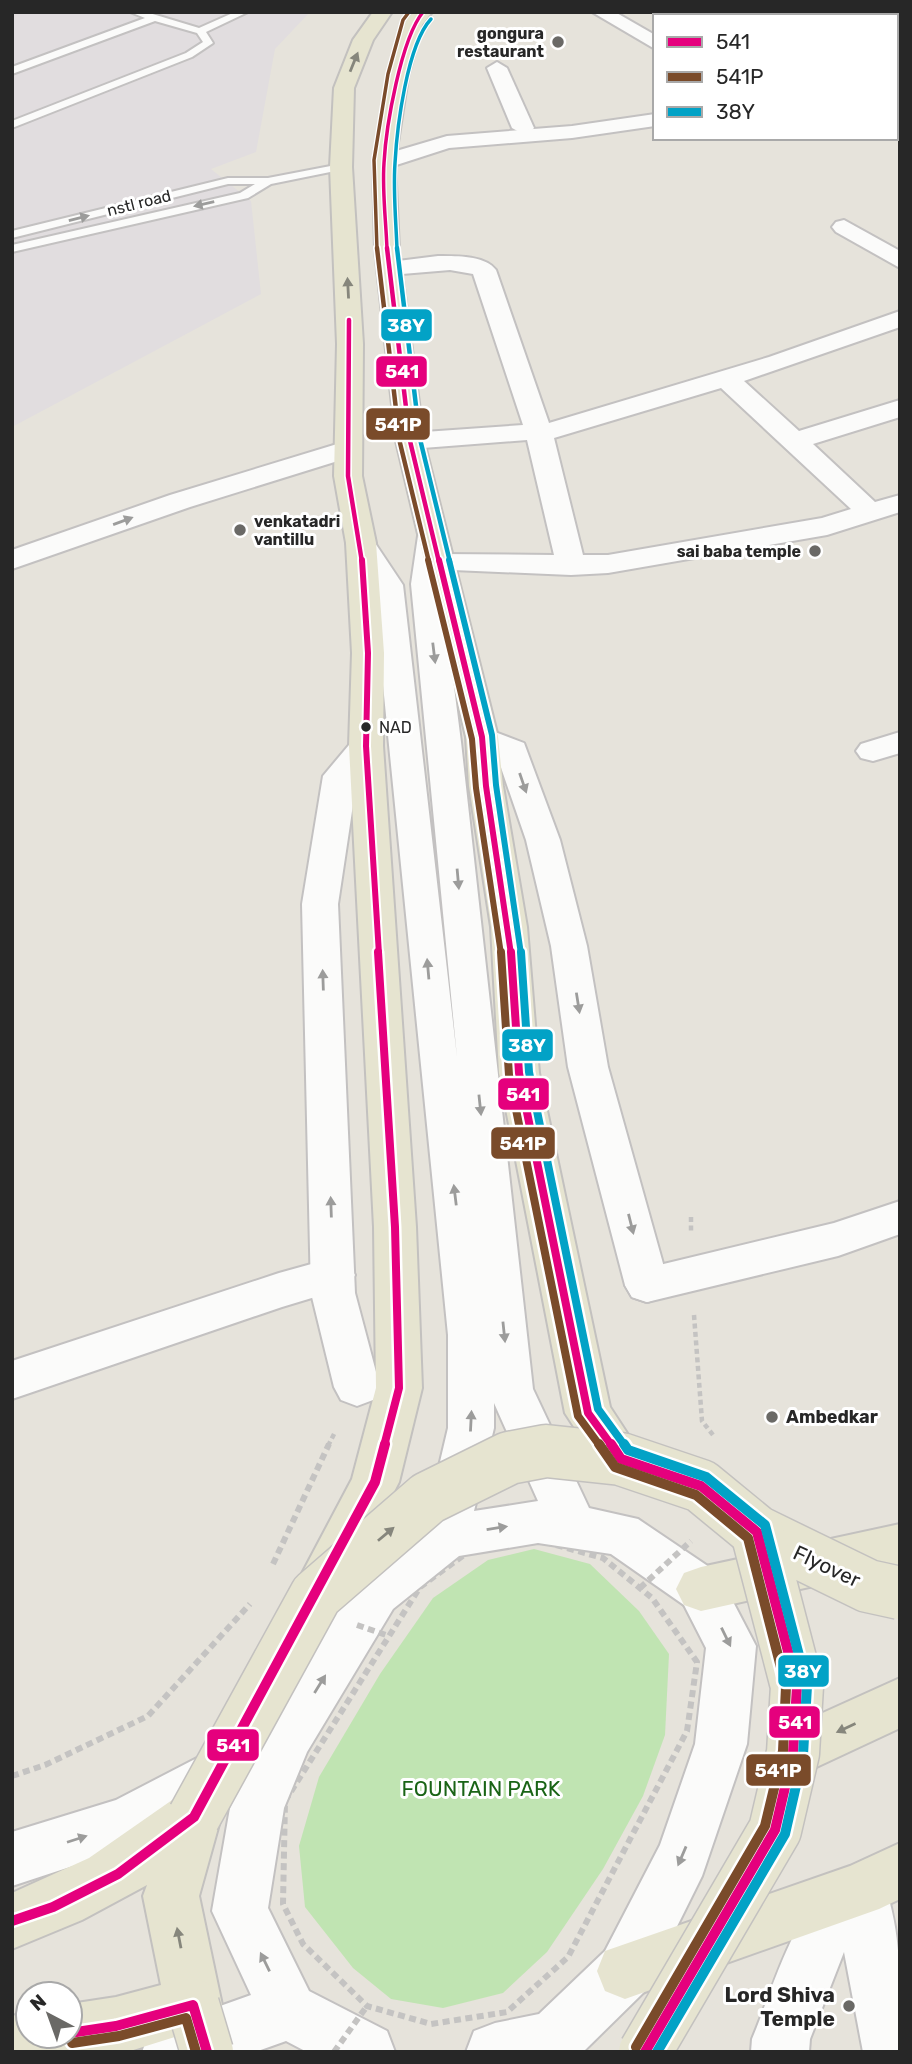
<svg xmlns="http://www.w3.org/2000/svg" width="912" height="2064" font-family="Rubik,sans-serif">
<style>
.industrial{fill:#e1dddf}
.green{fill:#c0e4b2}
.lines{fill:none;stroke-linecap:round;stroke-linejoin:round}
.service-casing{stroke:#c3c1c1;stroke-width:4}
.minor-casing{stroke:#c3c1c1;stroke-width:4}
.tertiary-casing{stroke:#c3c1c1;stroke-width:4}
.primary-casing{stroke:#c3c1bf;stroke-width:4}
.path-far1{stroke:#c4c3c2;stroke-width:4.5;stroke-dasharray:5 3.5;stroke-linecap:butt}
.path{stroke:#c4c3c2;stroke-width:6;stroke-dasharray:7 4.5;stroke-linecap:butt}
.service{fill:#fbfbfa;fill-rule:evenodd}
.minor{fill:#fbfbfa;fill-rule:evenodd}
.tertiary{fill:#fbfbfa;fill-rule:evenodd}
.primary{fill:#e6e4d0;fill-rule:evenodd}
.primary-bridge-casing{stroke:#c3c1bf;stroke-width:55;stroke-linecap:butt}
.path-bridge{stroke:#c4c3c2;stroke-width:6;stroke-dasharray:7 4.5;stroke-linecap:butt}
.primary-bridge{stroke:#e6e4d0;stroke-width:52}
.bus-1-far4-casing{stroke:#fff;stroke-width:6}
.bus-1-far3-casing{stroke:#fff;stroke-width:8}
.bus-1-far2-casing{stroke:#fff;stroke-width:10}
.bus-1-far1-casing{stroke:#fff;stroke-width:13}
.bus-1-casing{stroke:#fff;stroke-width:15}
.bus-2-far4-casing{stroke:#fff;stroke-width:6}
.bus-2-far3-casing{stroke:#fff;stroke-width:8}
.bus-2-far2-casing{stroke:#fff;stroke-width:10}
.bus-2-far1-casing{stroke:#fff;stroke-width:13}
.bus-2-casing{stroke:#fff;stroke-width:15}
.bus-3-far4-casing{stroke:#fff;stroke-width:6}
.bus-3-far3-casing{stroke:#fff;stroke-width:8}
.bus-3-far2-casing{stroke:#fff;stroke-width:10}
.bus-3-far1-casing{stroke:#fff;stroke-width:13}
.bus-3-casing{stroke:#fff;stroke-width:15}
.bus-1-far4{stroke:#e5007d;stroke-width:3.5}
.bus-1-far3{stroke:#e5007d;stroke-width:4.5}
.bus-1-far2{stroke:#e5007d;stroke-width:6}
.bus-1-far1{stroke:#e5007d;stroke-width:8}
.bus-1{stroke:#e5007d;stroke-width:10}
.bus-2-far4{stroke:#7a4b2a;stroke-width:3.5}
.bus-2-far3{stroke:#7a4b2a;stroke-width:4.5}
.bus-2-far2{stroke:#7a4b2a;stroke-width:6}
.bus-2-far1{stroke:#7a4b2a;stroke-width:8}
.bus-2{stroke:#7a4b2a;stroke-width:10}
.bus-3-far4{stroke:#02a2c6;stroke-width:3.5}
.bus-3-far3{stroke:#02a2c6;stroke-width:4.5}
.bus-3-far2{stroke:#02a2c6;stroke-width:6}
.bus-3-far1{stroke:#02a2c6;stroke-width:8}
.bus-3{stroke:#02a2c6;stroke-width:10}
.oneway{fill:#86867c}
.oneway2{fill:#9c9c9b}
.poi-dot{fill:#6a6966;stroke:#fff;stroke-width:2.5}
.bus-dot{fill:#272727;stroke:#fff;stroke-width:2.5}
.labels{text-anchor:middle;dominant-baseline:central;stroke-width:6;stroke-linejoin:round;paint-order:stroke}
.far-poi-label{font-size:16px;font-weight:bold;fill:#272727;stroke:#fff;text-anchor:end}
.far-street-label{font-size:16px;fill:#272727;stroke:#fff}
.bus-label{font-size:16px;fill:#272727;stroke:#fff;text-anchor:start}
.poi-label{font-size:18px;font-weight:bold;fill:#272727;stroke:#fff;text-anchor:start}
.near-street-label{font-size:21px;fill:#272727;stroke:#fff}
.near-park-label{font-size:21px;fill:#1a6416;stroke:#fff}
.near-poi-label{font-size:21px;font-weight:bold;fill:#272727;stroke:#fff;text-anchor:end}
.line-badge{stroke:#fff;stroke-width:2.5}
.badge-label{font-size:19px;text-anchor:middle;font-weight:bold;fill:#fff}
</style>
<rect width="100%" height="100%" fill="#e6e3db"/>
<!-- industrial -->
<polygon class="industrial" points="12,12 310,12 275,49 256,152 211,169 251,201 261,294 12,427"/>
<!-- green -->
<polygon class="green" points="534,1549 590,1564 639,1611 669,1654 665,1735 643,1796 603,1869 547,1952 503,1993 443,2008 391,1999 353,1968 305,1907 299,1846 319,1777 380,1674 433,1598 488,1560"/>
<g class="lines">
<!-- service casing -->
<g class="service-casing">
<g id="service">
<polygon points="130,12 146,12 199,28 235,12 248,12 206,32 213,43 192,57 12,128 12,121 186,53 203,42 197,33 155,21 12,74 12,67 145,18"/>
<polygon points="341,164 345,165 345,169 271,184 248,198 12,252 12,245 240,193 255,184 228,184 12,238 12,231 228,178 268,178"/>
</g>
</g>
<!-- minor casing -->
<g class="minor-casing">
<g id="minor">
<polygon points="592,12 615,12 655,35 655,49"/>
<polygon points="764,12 786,12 788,16 766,16"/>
<polygon points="497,62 507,68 534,128 530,132 523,134 512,128 487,68"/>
<polygon points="896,98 900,99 900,111 896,110"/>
<polygon points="844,220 900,251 900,268 836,232 832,227 836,222"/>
<path d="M438,256C455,256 485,255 496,270L549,423L769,357L900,311V327L744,381L799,431L900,400V417L813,444L875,502L900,495V512L827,535L608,573L571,575L430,569L425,563L430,557L440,554L554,555L527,440L410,449L400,447L396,441L400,435L410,433L523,425L473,274L450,270L390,275L382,273L378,268L382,263ZM721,388L851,509L822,518L608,555H583L554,438Z"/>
<polygon points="900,732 900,753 873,761 861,758 856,751 861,744"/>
<polygon points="900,1201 900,1234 838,1256 647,1302 632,1297 625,1285 632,1273 647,1268 834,1223"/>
<polygon points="333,1258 348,1263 355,1275 348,1287 282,1307 12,1399 12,1361 279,1273"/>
<path d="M860,1863L879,1871C904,1929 900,1990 900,2052H863L844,1952L810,2039L809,2052H751L752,2039C776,1982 799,1888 860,1863Z"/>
</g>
</g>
<!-- tertiary casing -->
<g class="tertiary-casing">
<g id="tertiary">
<polygon points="900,28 900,40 896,41 896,29"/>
<polygon points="655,114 655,126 572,138 449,148 384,169 373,162 376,157 447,136 572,126"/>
<polygon points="347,441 357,443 361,449 357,455 190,507 12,569 12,550 170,495"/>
<path d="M432,527L442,530L446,536L441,584L461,742L533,1389L589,1508L638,1519L718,1573L756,1646L747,1744L702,1876L645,1991L583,2052H466L474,2031L495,2023L539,2014L605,1951L660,1845L695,1744L706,1648L684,1605L611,1554L538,1543L459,1556L393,1609L307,1752L284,1808L268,1908L309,1991L387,2031L395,2052H307L286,2041L255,2052H142L150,2031L251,1995L212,1911L230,1808L238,1791L146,1842L12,1886V1832L116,1800L222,1745L241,1753L247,1769L270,1718L359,1577L430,1521L443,1516L438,1515L431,1500L448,1428V1335L373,585L346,543L351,537L361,534L371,537L403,585L457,1057L411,584L418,536L422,530ZM494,1403L538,1501L474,1511L494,1428Z"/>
<polygon points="482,727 524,743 560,840 587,946 608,1067 669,1285 662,1297 647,1302 632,1297 625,1285 568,1067 551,946 526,840 497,756 470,744 466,737 470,730"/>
<polygon points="366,736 378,739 383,746 357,778 338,904 355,1293 380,1387 373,1400 357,1406 341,1400 334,1387 311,1293 302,904 323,776 354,739"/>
</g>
</g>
<!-- primary casing -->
<g class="primary-casing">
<g id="primary">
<polygon points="373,12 392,12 373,40 354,88 352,167 363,344 362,476 376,543 384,653 383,746 416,1227 422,1388 399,1482 340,1597 323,1603 306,1597 298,1581 352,1479 376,1388 374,1227 349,746 352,653 346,543 334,476 337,344 330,167 334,88 353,40"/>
<polygon points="413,12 432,12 422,25 408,77 395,162 399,250 424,441 498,737 503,786 527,927 539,1073 610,1407 644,1459 638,1473 621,1479 604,1473 565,1413 499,1073 491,927 469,786 466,737 396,441 375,250 373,162 388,77 403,24"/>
<polygon points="900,1524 900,1567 701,1611 684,1605 676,1589 684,1573 701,1567"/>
<polygon points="900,1678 900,1728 793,1778 774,1771 767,1753 774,1735"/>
<polygon points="194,1791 213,1798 221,1817 199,1896 222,2005 213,2025 127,2052 12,2052 12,2016 28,2012 28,2036 70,2036 70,2004 116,1997 161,1985 143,1896 147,1885 82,1920 12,1949 12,1893 89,1858 175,1798"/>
<polygon points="900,1843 900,1899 879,1909 625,1999 605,1991 597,1971 605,1951 850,1866"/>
</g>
</g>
<!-- path-far1 -->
<g class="path-far1">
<polyline points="691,1217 691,1233"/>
<polyline points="694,1315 702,1421 713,1435"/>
<polyline points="328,1446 335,1432"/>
</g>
<!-- path -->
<g class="path">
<polygon points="534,1539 603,1558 652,1598 697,1662 687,1731 568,1957 507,2012 431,2024 367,2006 303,1944 283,1904 285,1801 420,1587 475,1547"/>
<polyline points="273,1564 329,1444"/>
<polyline points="12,1776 45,1765 148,1716 250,1604"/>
</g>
<!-- service -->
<use href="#service" class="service"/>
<!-- minor -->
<use href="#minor" class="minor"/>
<!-- tertiary -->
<use href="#tertiary" class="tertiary"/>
<!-- primary -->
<use href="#primary" class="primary"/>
<!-- primary-bridge casing -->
<g class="primary-bridge-casing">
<g id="primary-bridge">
<polyline points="194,1817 316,1595 428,1498 509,1458 546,1451 621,1459 701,1486 757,1532 868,1586 900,1593"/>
<polyline points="193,2005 207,2052"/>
<polyline points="645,2052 775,1830 793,1753 797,1686 757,1532"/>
</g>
</g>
<!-- path-bridge -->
<g class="path-bridge">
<polyline points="640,1588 691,1541"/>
<polyline points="357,1625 389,1636"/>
<polyline points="334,2052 367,2006"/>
</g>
<!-- primary-bridge -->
<use href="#primary-bridge" class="primary-bridge"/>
<!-- bus-1-far4 casing -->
<g class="bus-1-far4-casing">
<path id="bus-1-far4" d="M387,249C386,221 382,191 384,163C386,126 401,39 423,12"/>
</g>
<!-- bus-1-far3 casing -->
<g class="bus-1-far3-casing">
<g id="bus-1-far3">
<polyline points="387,248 410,441 439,562"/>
<polyline points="349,320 348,476 362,562"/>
</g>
</g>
<!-- bus-1-far2 casing -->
<g class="bus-1-far2-casing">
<g id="bus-1-far2">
<polyline points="362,560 368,653 366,746 379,954"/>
<polyline points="439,560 482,737 486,786 511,954"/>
</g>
</g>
<!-- bus-1-far1 casing -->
<g class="bus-1-far1-casing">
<g id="bus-1-far1">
<polyline points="378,952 395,1227 399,1388 384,1446"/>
<polyline points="511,952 519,1073 588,1413 612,1446"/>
</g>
</g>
<!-- bus-1 casing -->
<g class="bus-1-casing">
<g id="bus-1">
<polyline points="611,1444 621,1459 701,1486 757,1532 797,1686 793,1753 775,1830 645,2052"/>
<polyline points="12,1921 53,1907 118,1874 194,1817 375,1482 385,1444"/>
<polyline points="70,2033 116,2026 193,2005 207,2052"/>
</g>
</g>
<!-- bus-2-far4 casing -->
<g class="bus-2-far4-casing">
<polyline id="bus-2-far4" points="377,249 374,160 388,74 403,20 409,12"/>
</g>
<!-- bus-2-far3 casing -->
<g class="bus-2-far3-casing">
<polyline id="bus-2-far3" points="377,248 400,443 429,562"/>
</g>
<!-- bus-2-far2 casing -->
<g class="bus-2-far2-casing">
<polyline id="bus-2-far2" points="428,560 472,739 476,788 501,954"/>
</g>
<!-- bus-2-far1 casing -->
<g class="bus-2-far1-casing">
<polyline id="bus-2-far1" points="501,952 509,1075 578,1416 600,1446"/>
</g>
<!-- bus-2 casing -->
<g class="bus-2-casing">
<g id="bus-2">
<polyline points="599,1444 615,1467 696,1495 748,1538 786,1687 783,1751 765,1826 636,2047"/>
<polyline points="72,2043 119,2036 186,2018 196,2052"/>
</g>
</g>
<!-- bus-3-far4 casing -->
<g class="bus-3-far4-casing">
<path id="bus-3-far4" d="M397,249C396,221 393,192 395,163C397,127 407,45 431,19"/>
</g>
<!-- bus-3-far3 casing -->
<g class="bus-3-far3-casing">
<polyline id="bus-3-far3" points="397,248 420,439 450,562"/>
</g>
<!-- bus-3-far2 casing -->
<g class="bus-3-far2-casing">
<polyline id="bus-3-far2" points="449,560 492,735 496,785 521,954"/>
</g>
<!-- bus-3-far1 casing -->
<g class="bus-3-far1-casing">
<polyline id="bus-3-far1" points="521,952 529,1072 598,1409 625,1446"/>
</g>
<!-- bus-3 casing -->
<g class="bus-3-casing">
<polyline id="bus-3" points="624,1444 628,1450 706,1477 765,1525 807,1686 803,1755 785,1834 657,2052"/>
</g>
<!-- bus-1-far4 -->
<use href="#bus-1-far4" class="bus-1-far4"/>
<!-- bus-1-far3 -->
<use href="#bus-1-far3" class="bus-1-far3"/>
<!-- bus-1-far2 -->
<use href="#bus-1-far2" class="bus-1-far2"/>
<!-- bus-1-far1 -->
<use href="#bus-1-far1" class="bus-1-far1"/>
<!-- bus-1 -->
<use href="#bus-1" class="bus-1"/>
<!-- bus-2-far4 -->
<use href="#bus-2-far4" class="bus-2-far4"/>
<!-- bus-2-far3 -->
<use href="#bus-2-far3" class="bus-2-far3"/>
<!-- bus-2-far2 -->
<use href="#bus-2-far2" class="bus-2-far2"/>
<!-- bus-2-far1 -->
<use href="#bus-2-far1" class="bus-2-far1"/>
<!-- bus-2 -->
<use href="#bus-2" class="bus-2"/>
<!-- bus-3-far4 -->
<use href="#bus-3-far4" class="bus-3-far4"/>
<!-- bus-3-far3 -->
<use href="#bus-3-far3" class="bus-3-far3"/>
<!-- bus-3-far2 -->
<use href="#bus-3-far2" class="bus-3-far2"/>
<!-- bus-3-far1 -->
<use href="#bus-3-far1" class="bus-3-far1"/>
<!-- bus-3 -->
<use href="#bus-3" class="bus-3"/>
</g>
<!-- one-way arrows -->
<defs><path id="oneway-solid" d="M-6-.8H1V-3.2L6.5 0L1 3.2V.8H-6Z" transform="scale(1.75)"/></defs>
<g class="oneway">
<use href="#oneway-solid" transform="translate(354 62) rotate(-68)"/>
<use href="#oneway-solid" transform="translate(348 288) rotate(-93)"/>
<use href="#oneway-solid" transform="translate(386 1534) rotate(-40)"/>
<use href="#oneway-solid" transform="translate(846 1728) rotate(155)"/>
<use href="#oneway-solid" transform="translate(179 1938) rotate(-101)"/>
</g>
<g class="oneway2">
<use href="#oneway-solid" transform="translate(204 204) rotate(167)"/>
<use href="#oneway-solid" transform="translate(79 218) rotate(-14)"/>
<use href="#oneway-solid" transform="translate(123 521) rotate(-20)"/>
<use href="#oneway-solid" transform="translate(434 653) rotate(83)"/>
<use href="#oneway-solid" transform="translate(523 783) rotate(71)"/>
<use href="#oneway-solid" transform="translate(458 879) rotate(85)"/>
<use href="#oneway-solid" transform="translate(428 969) rotate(-95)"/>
<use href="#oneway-solid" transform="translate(323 980) rotate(-92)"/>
<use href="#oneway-solid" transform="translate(578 1003) rotate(81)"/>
<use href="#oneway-solid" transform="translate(480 1105) rotate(84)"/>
<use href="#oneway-solid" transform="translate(455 1195) rotate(-97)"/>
<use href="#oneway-solid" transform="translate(331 1207) rotate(-92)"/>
<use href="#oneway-solid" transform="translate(631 1224) rotate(76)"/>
<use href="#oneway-solid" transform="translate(504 1332) rotate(84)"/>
<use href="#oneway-solid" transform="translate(471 1421) rotate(-87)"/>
<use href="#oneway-solid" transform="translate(497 1528) rotate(-9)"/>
<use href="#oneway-solid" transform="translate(726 1637) rotate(64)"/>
<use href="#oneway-solid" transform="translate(320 1684) rotate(-58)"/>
<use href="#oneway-solid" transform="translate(77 1839) rotate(-18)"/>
<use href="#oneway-solid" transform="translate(682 1856) rotate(113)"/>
<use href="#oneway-solid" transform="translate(265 1962) rotate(-116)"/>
</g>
<!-- markers -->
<g class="poi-dot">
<circle cx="558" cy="42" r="7"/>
<circle cx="240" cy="530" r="7"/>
<circle cx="815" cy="551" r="7"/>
<circle cx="772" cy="1417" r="7"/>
<circle cx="849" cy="2006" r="7"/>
</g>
<circle class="bus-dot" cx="366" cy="727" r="6"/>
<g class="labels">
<!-- far-poi labels -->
<g class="far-poi-label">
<text x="544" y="33">gongura<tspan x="544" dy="18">restaurant</tspan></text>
<text x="254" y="521" text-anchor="start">venkatadri<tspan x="254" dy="18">vantillu</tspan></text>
<text x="801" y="551">sai baba temple</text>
</g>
<!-- far-street labels -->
<g class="far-street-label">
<text transform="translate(139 203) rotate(-14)">nstl road</text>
</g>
<!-- bus labels -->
<g class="bus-label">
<text x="379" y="727">NAD</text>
</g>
<!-- poi labels -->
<g class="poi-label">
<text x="786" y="1417">Ambedkar</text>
</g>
<!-- near-street labels -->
<g class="near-street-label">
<text transform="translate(827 1566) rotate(25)">Flyover</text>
</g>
<!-- near-park labels -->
<g class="near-park-label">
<text x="481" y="1788">FOUNTAIN PARK</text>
</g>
<!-- near-poi labels -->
<g class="near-poi-label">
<text x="835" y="1994">Lord Shiva<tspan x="835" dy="24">Temple</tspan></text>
</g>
</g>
<g class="line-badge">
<rect x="380" y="308" width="53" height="34" rx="7" fill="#02a2c6"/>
<rect x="375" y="355" width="53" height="33" rx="7" fill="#e5007d"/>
<rect x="365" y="407" width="66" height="34" rx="7" fill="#7a4b2a"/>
<rect x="501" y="1028" width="53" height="34" rx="7" fill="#02a2c6"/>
<rect x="497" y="1077" width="53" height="34" rx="7" fill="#e5007d"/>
<rect x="490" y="1126" width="66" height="34" rx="7" fill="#7a4b2a"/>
<rect x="777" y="1654" width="53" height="34" rx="7" fill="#02a2c6"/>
<rect x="768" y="1705" width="53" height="34" rx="7" fill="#e5007d"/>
<rect x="206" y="1728" width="54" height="34" rx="7" fill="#e5007d"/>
<rect x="745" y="1753" width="67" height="34" rx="7" fill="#7a4b2a"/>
</g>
<g class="badge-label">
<text x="406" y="332">38Y</text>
<text x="402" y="378">541</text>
<text x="398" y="431">541P</text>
<text x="527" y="1052">38Y</text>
<text x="523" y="1101">541</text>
<text x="523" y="1150">541P</text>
<text x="803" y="1678">38Y</text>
<text x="795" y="1729">541</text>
<text x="233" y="1752">541</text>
<text x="778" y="1777">541P</text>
</g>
<!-- border -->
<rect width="912" height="2064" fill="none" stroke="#272727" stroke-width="28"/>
<!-- legend -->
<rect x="653" y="14" width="245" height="126" fill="#ffffff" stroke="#a9a9a9" stroke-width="2"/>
<rect x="667" y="37" width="35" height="10" fill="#e5007d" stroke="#a9a9a9" stroke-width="2"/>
<text x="716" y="49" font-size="21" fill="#272727">541</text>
<rect x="667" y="72" width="35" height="10" fill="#7a4b2a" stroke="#a9a9a9" stroke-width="2"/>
<text x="716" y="84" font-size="21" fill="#272727">541P</text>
<rect x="667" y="107" width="35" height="10" fill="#02a2c6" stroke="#a9a9a9" stroke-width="2"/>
<text x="716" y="119" font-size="21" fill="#272727">38Y</text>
<!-- north arrow -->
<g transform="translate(49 2015) rotate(319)"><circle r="33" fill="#ffffff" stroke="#a9a9a9" stroke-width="2"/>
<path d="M0-5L12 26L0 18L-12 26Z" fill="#6a6966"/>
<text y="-10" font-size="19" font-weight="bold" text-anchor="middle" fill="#272727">N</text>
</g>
</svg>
